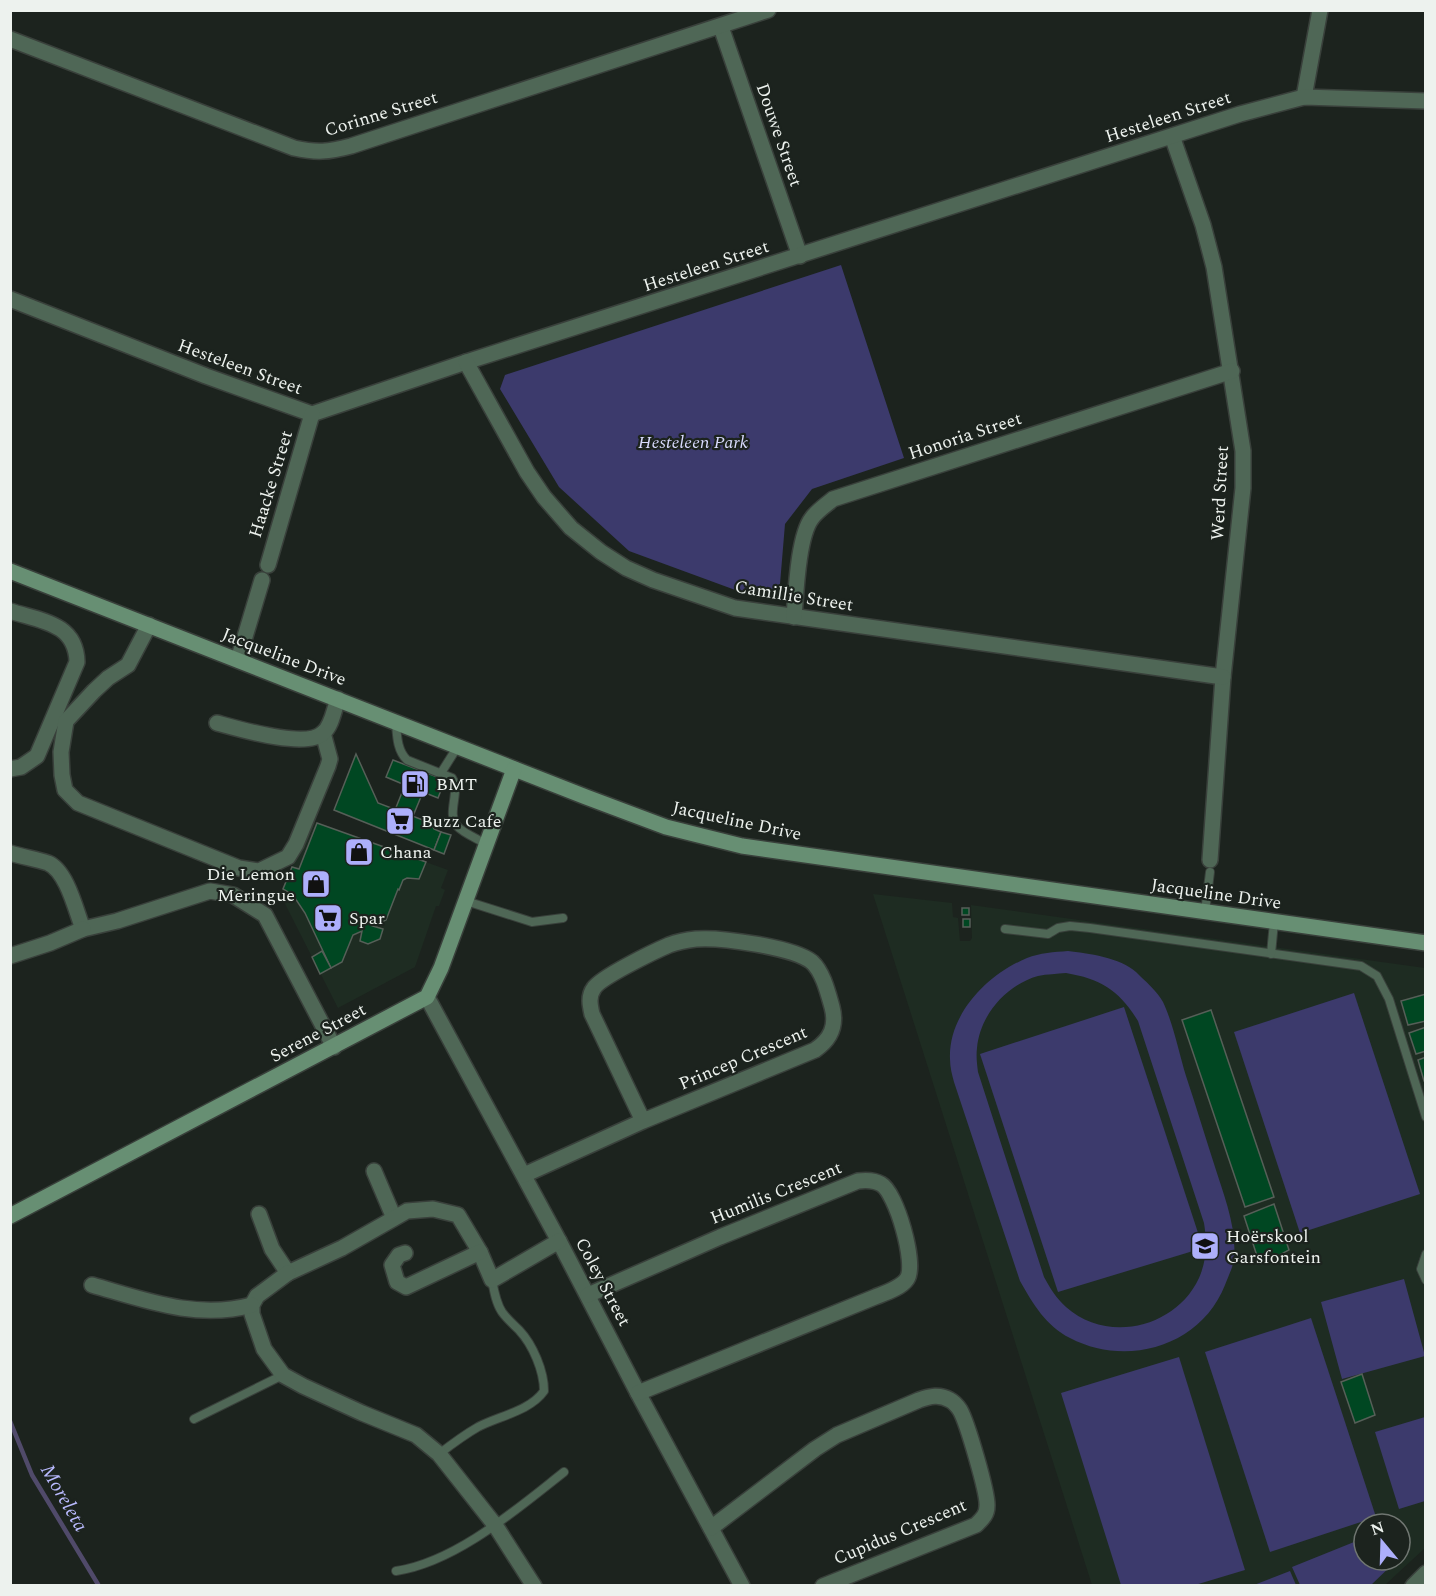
<svg xmlns="http://www.w3.org/2000/svg" width="1436" height="1596" font-family="Spectral,serif">
<style>
.built{fill:#1e2c22;fill-rule:evenodd}
.green{fill:#3c3a6c;fill-rule:evenodd}
.lines{fill:none;stroke-linecap:round;stroke-linejoin:round}
.stream{stroke:#504a6a;stroke-width:4.5}
.building{fill:#004722;stroke:#565f58;stroke-width:1.5}
.lane-casing{stroke:#39403b;stroke-width:10}
.street-casing{stroke:#39403b;stroke-width:18}
.secondary-casing{stroke:#39403b;stroke-width:18}
.lane{stroke:#4f6756;stroke-width:8}
.street{stroke:#4f6756;stroke-width:15}
.secondary{stroke:#678f73;stroke-width:15}
.labels{text-anchor:middle;dominant-baseline:central;stroke-width:4.5;stroke-linejoin:round;paint-order:stroke}
.street-label{font-size:18px;fill:#edf2ee;stroke:#1c231e}
.park-label{font-size:18px;font-style:italic;fill:#d9dbfe;stroke:#1c231e}
.poi-label{font-size:18px;fill:#edf2ee;stroke:#1c231e;text-anchor:start}
.water-label{font-size:20px;font-style:italic;fill:#b8b9fd;stroke:#1c231e}
</style>
<rect width="100%" height="100%" fill="#1c231e"/>
<!-- built -->
<g class="built">
<polygon points="312,821 448,870 441,888 445,890 439,906 436,906 415,967 338,1008 280,894"/>
<path d="M873,894L952,903L953,917L958,918L960,941H970L972,938L971,905L1425,968V1548L1385,1585H1092ZM1364,1524H1400V1560H1364Z"/>
</g>
<!-- green -->
<g class="green">
<polygon points="841,265 904,458 812,489 785,524 780,584 763,595 738,591 629,551 559,487 500,389 505,375"/>
<path d="M1068,951C1087,953 1121,958 1136,972C1144,980 1158,992 1163,1002C1173,1023 1179,1053 1186,1076C1196,1106 1205,1136 1215,1167C1224,1196 1237,1227 1234,1259C1233,1267 1228,1277 1225,1285C1201,1346 1127,1368 1070,1338C1046,1326 1033,1304 1020,1281L954,1082C952,1075 950,1067 950,1059C948,1014 988,974 1027,958C1040,953 1054,952 1068,951ZM1066,973C1101,979 1119,990 1138,1021L1204,1223C1207,1242 1207,1260 1199,1278C1176,1328 1107,1344 1066,1307C1056,1298 1050,1288 1044,1277L978,1072C977,1064 976,1056 977,1048C980,1015 1006,985 1038,976C1047,974 1057,974 1066,973Z"/>
<polygon points="1354,993 1420,1194 1300,1233 1234,1032"/>
<polygon points="1124,1007 1203,1248 1058,1292 980,1054"/>
<polygon points="1404,1279 1425,1356 1342,1379 1321,1302"/>
<polygon points="1311,1318 1376,1517 1270,1552 1205,1352"/>
<polygon points="1179,1357 1245,1570 1195,1585 1121,1585 1061,1393"/>
<polygon points="1425,1417 1425,1501 1399,1509 1375,1432"/>
<polygon points="1364,1538 1364,1560 1396,1561 1371,1585 1300,1585 1292,1567"/>
<polygon points="1290,1571 1296,1585 1254,1585"/>
</g>
<g class="lines">
<!-- stream -->
<polyline class="stream" points="10,1421 32,1475 99,1586"/>
</g>
<!-- building -->
<g class="building">
<polygon points="356,754 378,803 428,822 429,819 434,829 441,832 434,850 334,810"/>
<polygon points="393,760 445,780 438,798 423,792 413,816 395,810 405,785 386,777"/>
<polygon points="317,823 426,862 419,879 407,878 403,880 399,890 398,889 386,920 373,926 383,929 380,939 368,944 360,941 362,931 353,935 342,962 331,968 305,913 293,895 283,889 292,867 299,869"/>
<polygon points="441,832 451,835 444,854 434,850"/>
<rect x="962" y="908" width="7" height="7"/>
<rect x="963" y="919" width="7" height="8"/>
<polygon points="322,951 331,968 320,974 312,957"/>
<polygon points="1426,994 1426,1021 1408,1025 1401,1001"/>
<polygon points="1211,1010 1274,1197 1245,1207 1182,1020"/>
<polygon points="1426,1027 1426,1051 1416,1054 1409,1033"/>
<polygon points="1426,1057 1426,1081 1424,1081 1418,1060"/>
<polygon points="1274,1204 1289,1250 1276,1257 1275,1254 1258,1259 1244,1216"/>
<polygon points="1362,1374 1375,1415 1355,1423 1341,1382"/>
</g>
<g class="lines">
<!-- lane casing -->
<g class="lane-casing">
<g id="lane">
<path d="M396,723C397,736 397,750 407,760L452,778C461,792 446,813 457,826C463,833 478,839 486,844"/>
<polyline points="441,773 458,746"/>
<polyline points="466,901 532,922 563,918"/>
<polyline points="1205,912 1210,872"/>
<polyline points="1005,929 1048,934 1058,928 1070,926 1090,928 1361,966 1377,976 1389,999 1426,1117"/>
<polyline points="1271,954 1274,922"/>
<polyline points="1426,1254 1421,1269 1426,1280"/>
<polyline points="194,1419 283,1375"/>
<path d="M439,1454C452,1444 464,1435 478,1427C499,1416 530,1411 544,1391C544,1371 533,1345 519,1330C513,1324 507,1319 502,1312C496,1303 494,1291 492,1280"/>
<path d="M396,1571C456,1562 517,1509 564,1472"/>
</g>
</g>
<!-- street casing -->
<g class="street-casing">
<g id="street">
<polyline points="721,27 800,256"/>
<path d="M10,39L294,148C317,153 328,152 351,146L768,10"/>
<polyline points="1304,97 1320,10"/>
<polyline points="1172,136 1203,225 1214,267 1243,451 1243,488 1223,677 1210,860"/>
<polyline points="10,299 206,376 312,414 466,362 1240,114 1304,97 1426,101"/>
<polyline points="466,362 527,472 544,497 571,528 601,552 626,568 653,580 735,608 1223,677"/>
<polyline points="268,565 312,414"/>
<path d="M10,611C41,621 76,623 77,662L37,756L21,767L10,769"/>
<path d="M794,617C796,593 798,536 812,518C817,511 826,505 833,499L1232,371"/>
<polyline points="149,625 128,665 108,678 94,691 66,721 61,752 62,775 65,790 78,803 239,868 259,871 288,857 296,844 328,766 330,759 323,733"/>
<polyline points="238,660 262,580"/>
<path d="M217,723C239,729 306,749 323,733C332,726 334,709 338,699"/>
<path d="M10,853C23,857 36,859 48,863C67,871 76,911 83,929L117,921L210,891L233,895L265,915L334,1047"/>
<polyline points="10,956 50,943 83,929"/>
<polyline points="427,997 559,1241 638,1393 742,1586"/>
<polyline points="374,1171 394,1218"/>
<path d="M524,1175L643,1121L592,1014C590,1005 588,996 594,988C601,977 655,951 669,945C677,942 687,940 696,939C720,937 793,947 812,962C823,972 828,993 832,1007C837,1026 831,1039 815,1050L643,1121"/>
<polyline points="259,1214 272,1249 288,1273 342,1248 407,1211 433,1209 458,1215 480,1252 492,1280 559,1241"/>
<polyline points="405,1253 399,1255 392,1265 397,1282 406,1287 480,1252"/>
<polyline points="288,1273 257,1296 252,1305 252,1314 264,1349 283,1375 303,1386 362,1413 416,1435 439,1454 495,1525 534,1586"/>
<path d="M92,1285C145,1300 196,1320 252,1305"/>
<path d="M588,1295L720,1237L858,1181C866,1180 874,1180 881,1184C896,1192 917,1264 907,1279C901,1288 885,1293 875,1297L638,1393"/>
<path d="M711,1528L815,1449L837,1435L919,1400C930,1396 940,1394 950,1400C954,1402 958,1407 960,1410C967,1422 988,1493 987,1506C987,1515 982,1519 976,1525L823,1586"/>
<polyline points="1413,1586 1426,1573"/>
</g>
</g>
<!-- secondary casing -->
<g class="secondary-casing">
<g id="secondary">
<polyline points="10,571 586,797 666,827 742,846 1426,943"/>
<polyline points="10,1216 427,997 441,968 514,769"/>
</g>
</g>
<!-- lane -->
<use href="#lane" class="lane"/>
<!-- street -->
<use href="#street" class="street"/>
<!-- secondary -->
<use href="#secondary" class="secondary"/>
</g>
<!-- icons -->
<defs>
<g id="fuel-square" transform="scale(1.5)"><rect x="-9" y="-9" width="18" height="18" rx="4" fill="#adaffb" stroke="#1c231e"/><path d="M-5.5-6h7V0h2V4h1.3V-2.5L3-4.5l.8-.8L6-3V5H2.5V1h-1V6h-7ZM-4.2-4.7v3.2H.2V-4.7Z" fill="#111"/></g>
<g id="supermarket-square" transform="scale(1.5)"><rect x="-9" y="-9" width="18" height="18" rx="4" fill="#adaffb" stroke="#1c231e"/><path d="M-6-5.5h2.5l.6 2H6L4.5 2H-2.5L-4.4-4H-6ZM-1.5 3.2a1.3 1.3 0 1 0 .1 0ZM3 3.2a1.3 1.3 0 1 0 .1 0Z" fill="#111"/></g>
<g id="shop-square" transform="scale(1.5)"><rect x="-9" y="-9" width="18" height="18" rx="4" fill="#adaffb" stroke="#1c231e"/><path d="M-5-2.5h2.3a2.7 3.5 0 0 1 5.4 0H5L5.5 6h-11ZM-1.5-2.5h3a1.5 2.3 0 0 0-3 0Z" fill="#111"/></g>
<g id="school-square" transform="scale(1.5)"><rect x="-9" y="-9" width="18" height="18" rx="4" fill="#adaffb" stroke="#1c231e"/><path d="M0-5L7-2L0 1L-7-2ZM-4 1L0 2.5L4 1V4Q0 6-4 4Z" fill="#111"/></g>
</defs>
<g fill-rule="evenodd">
<use href="#fuel-square" x="415" y="784"/>
<use href="#supermarket-square" x="400" y="821"/>
<use href="#shop-square" x="359" y="852"/>
<use href="#shop-square" x="316" y="884"/>
<use href="#supermarket-square" x="328" y="918"/>
<use href="#school-square" x="1205" y="1246"/>
</g>
<g class="labels">
<!-- street labels -->
<g class="street-label">
<text transform="translate(381 114) rotate(-17)">Corinne Street</text>
<text transform="translate(1168 117) rotate(-18)">Hesteleen Street</text>
<text transform="translate(779 135) rotate(71)">Douwe Street</text>
<text transform="translate(706 266) rotate(-18)">Hesteleen Street</text>
<text transform="translate(240 367) rotate(20)">Hesteleen Street</text>
<text transform="translate(965 436) rotate(-18)">Honoria Street</text>
<text transform="translate(271 484) rotate(-73)">Haacke Street</text>
<text transform="translate(1220 493) rotate(-87)">Werd Street</text>
<text transform="translate(794 596) rotate(9)">Camillie Street</text>
<text transform="translate(284 657) rotate(21)">Jacqueline Drive</text>
<text transform="translate(737 821) rotate(12)">Jacqueline Drive</text>
<text transform="translate(1216 894) rotate(8)">Jacqueline Drive</text>
<text transform="translate(318 1033) rotate(-28)">Serene Street</text>
<text transform="translate(743 1058) rotate(-23)">Princep Crescent</text>
<text transform="translate(776 1193) rotate(-22)">Humilis Crescent</text>
<text transform="translate(603 1282) rotate(62)">Coley Street</text>
<text transform="translate(900 1532) rotate(-23)">Cupidus Crescent</text>
</g>
<!-- park labels -->
<g class="park-label">
<text x="693" y="442">Hesteleen Park</text>
</g>
<!-- poi labels -->
<g class="poi-label">
<text x="436" y="784">BMT</text>
<text x="421" y="821">Buzz Cafe</text>
<text x="380" y="852">Chana</text>
<text x="295" y="874" text-anchor="end">Die Lemon<tspan x="295" dy="21">Meringue</tspan></text>
<text x="349" y="918">Spar</text>
<text x="1226" y="1236">Hoërskool<tspan x="1226" dy="21">Garsfontein</tspan></text>
</g>
<!-- water labels -->
<g class="water-label">
<text transform="translate(64 1498) rotate(60)">Moreleta</text>
</g>
</g>
<!-- border -->
<rect width="1436" height="1596" fill="none" stroke="#edf2ee" stroke-width="24"/>
<!-- north arrow -->
<g transform="translate(1382 1542) rotate(341)"><circle r="28" fill="#1c231e" stroke="#707671" stroke-width="1.5"/>
<path d="M0-4.5L10 22L0 15L-10 22Z" fill="#adaffb"/>
<text y="-9" font-size="16" font-weight="bold" text-anchor="middle" fill="#edf2ee">N</text>
</g>
</svg>
